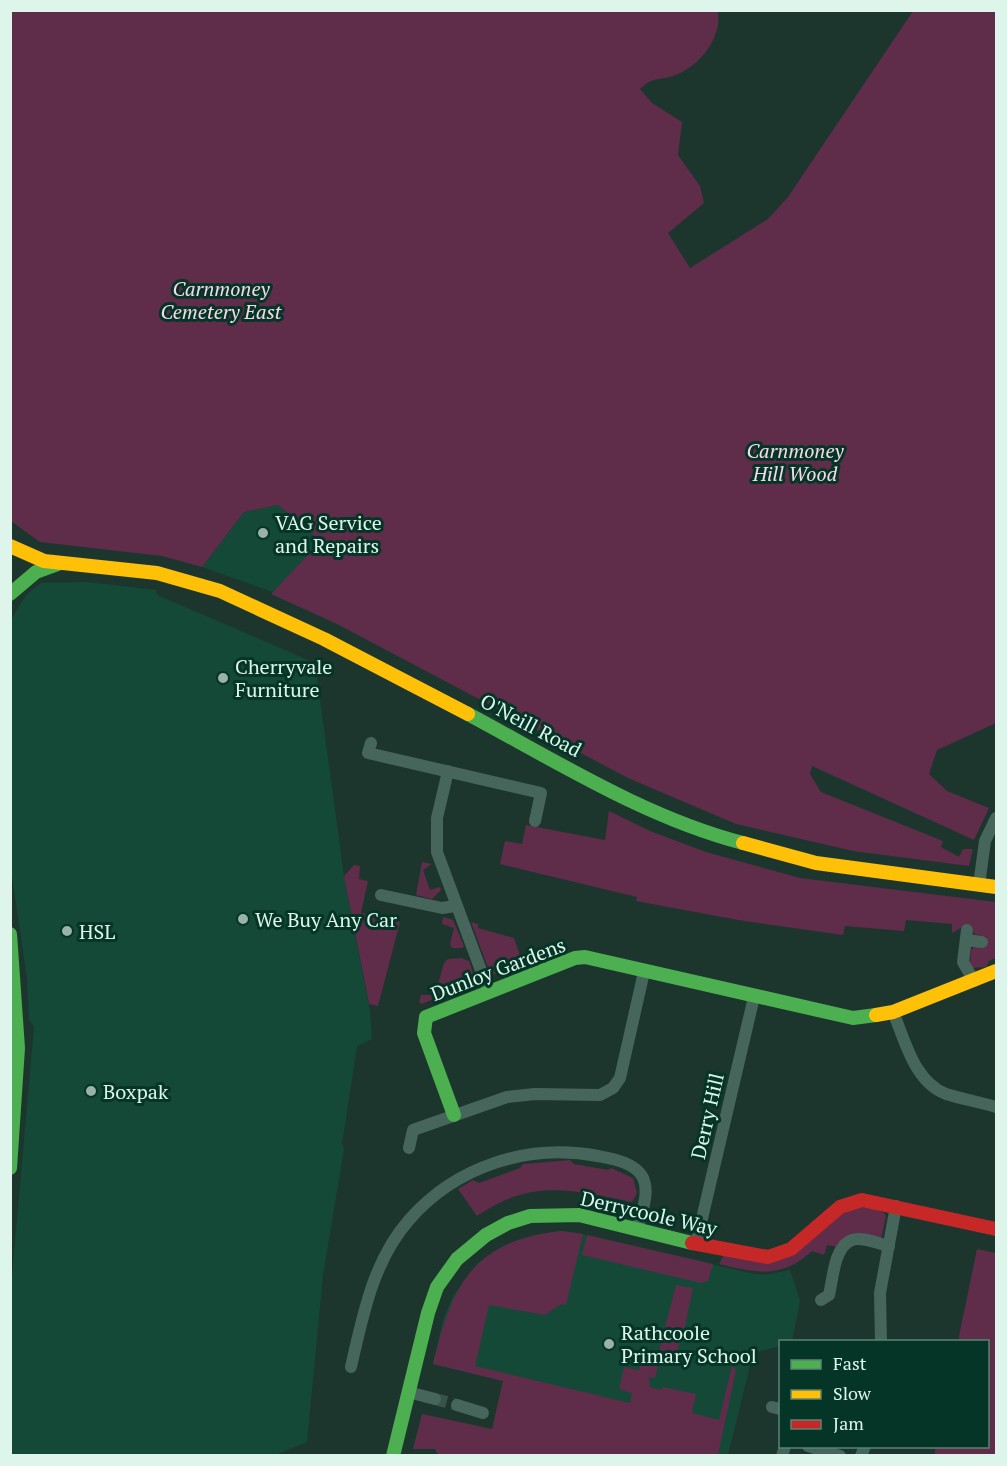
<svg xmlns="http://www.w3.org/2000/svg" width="1007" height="1466" font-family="'PT Serif',serif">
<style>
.built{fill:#144938}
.green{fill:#5f2c4a}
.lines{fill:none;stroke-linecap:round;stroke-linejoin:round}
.street-tunnel{stroke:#39534a;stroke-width:12;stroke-dasharray:12 6;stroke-linecap:butt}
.street{stroke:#46665c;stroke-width:12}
.fast{stroke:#4caf50;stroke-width:14}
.slow{stroke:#ffc107;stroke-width:14}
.jam{stroke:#c62828;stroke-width:14}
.poi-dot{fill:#9ab2a9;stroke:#053527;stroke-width:2}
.labels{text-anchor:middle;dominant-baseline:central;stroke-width:6;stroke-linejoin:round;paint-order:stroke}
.park-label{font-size:20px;font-style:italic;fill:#f7d9e8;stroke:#053527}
.poi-label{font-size:20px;fill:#def5eb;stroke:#053527;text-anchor:start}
.street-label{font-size:20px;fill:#def5eb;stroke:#053527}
</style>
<rect width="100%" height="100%" fill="#1c362e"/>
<!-- built -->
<g class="built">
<polygon points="278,505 322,541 273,592 202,567 244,512"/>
<polygon points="87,582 156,590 157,595 315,663 344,876 370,1012 372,1039 357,1046 342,1144 344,1149 323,1275 307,1442 275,1455 11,1455 11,1288 34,1027 29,1019 27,978 10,863 10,621 27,594 41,583"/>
<polygon points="561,1231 578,1233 750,1273 765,1275 790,1270 800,1301 792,1341 780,1342 780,1346 753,1353 728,1455 439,1456 435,1449 413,1449 422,1414 492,1429 503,1381 433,1364 443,1320 453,1296 477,1264 495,1251 517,1240 539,1234"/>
</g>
<!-- green -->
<g class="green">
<path d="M10,11H718C722,39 699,67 673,76C657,81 654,76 640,89L652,103L682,122L678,155L700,186L704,203L668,233L690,268L768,219L788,197L913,11H996V723L937,750L929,774L947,791L989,808L974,840L812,766L810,774L821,792L943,841L941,847L959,857L963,849H973L969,866L853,851L736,824L628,778L337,624L271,594L321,541L278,505L244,512L202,567L162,556L40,542L11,521Z"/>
<polygon points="609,811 650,831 706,852 800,878 996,902 996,958 989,961 986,967 973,968 970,964 971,950 976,945 986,946 987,937 974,934 972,926 966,925 952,933 952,924 906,920 904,931 845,926 843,935 738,920 636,901 637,897 500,864 505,841 522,844 526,825 605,840"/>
<polygon points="422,862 432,864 423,870 430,890 440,887 441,890 432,899 416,895"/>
<polygon points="354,865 360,866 359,879 368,881 361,913 400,922 378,1006 369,1004 344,876"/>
<polygon points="443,917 453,920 464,946 462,948 452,948 450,944 454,928 442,924"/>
<polygon points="471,922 478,924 478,928 514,938 523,964 518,965 515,960 495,968 497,973 491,976"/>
<polygon points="461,958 469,961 476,981 422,1004 419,1002 421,995 435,995 444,963 448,959"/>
<path d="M570,1160L574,1164L608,1170L611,1168L633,1178L637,1193L632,1202C571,1190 532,1178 477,1216L458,1189L473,1180L479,1183L520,1168L523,1164Z"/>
<path d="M872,1207L884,1213L886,1216L881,1239L838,1247L827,1245L824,1255L812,1251C782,1279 756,1273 719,1264L724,1255L766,1263L840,1215L854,1208Z"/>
<path d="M561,1231L583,1234L566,1305L561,1304L545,1315L489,1305L475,1366L630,1403L632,1393L619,1389L624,1367L639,1370L643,1353L660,1357L655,1378L649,1377L650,1387L662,1390L663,1387L696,1394L692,1413L719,1420L732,1365L736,1370L718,1455L439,1456L435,1449H413L422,1414L492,1429L503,1381L433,1364C452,1285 472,1241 561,1231Z"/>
<polygon points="587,1235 713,1264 708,1281 701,1283 582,1255"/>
<polygon points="977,1249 996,1253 996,1455 934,1455 936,1447 988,1446 988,1342 958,1341"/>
<polygon points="676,1285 693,1288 684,1331 694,1335 693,1340 681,1337 676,1355 659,1350"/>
</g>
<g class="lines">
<!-- street-tunnel -->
<polyline class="street-tunnel" points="435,1399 457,1405"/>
<!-- street -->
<g class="street">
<polyline points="371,743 368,753 541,793 535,821"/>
<polyline points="448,771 437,818 437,852 489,992"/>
<polyline points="979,885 985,841 996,818"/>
<polyline points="381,895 442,908 455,906"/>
<polyline points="967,930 963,962 974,981"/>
<polyline points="966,940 982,942"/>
<path d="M893,1012C905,1040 914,1082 946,1094C962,1099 980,1102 996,1107"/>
<polyline points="409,1148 413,1130 507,1097 535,1094 600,1095 613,1088 620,1078 644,972"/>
<polyline points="696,1244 754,997"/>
<path d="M821,1300L829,1295C833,1279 834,1246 852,1240C861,1236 879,1244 889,1246"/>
<polyline points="881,1342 880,1293 896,1206"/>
<path d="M351,1367C363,1315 373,1261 409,1220C456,1166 528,1143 598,1156C613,1159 633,1162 642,1176C651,1191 641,1214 637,1229"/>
<polyline points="408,1392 435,1399"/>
<polyline points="457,1405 483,1413"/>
<polyline points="772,1407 780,1409"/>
<polyline points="808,1446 840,1456"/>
<polyline points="782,1456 785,1446"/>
<polyline points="861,1456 865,1446"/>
</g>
<!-- fast -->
<g class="fast">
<polyline points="10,594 36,572 58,564"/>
<path d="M468,714C556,761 646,818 743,843"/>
<polyline points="10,934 18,1048 10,1168"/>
<polyline points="454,1115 424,1033 426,1017 575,958 585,957 853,1018 876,1015"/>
<polyline points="393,1456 428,1313 437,1287 457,1259 486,1235 508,1223 530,1216 579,1215 692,1243"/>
</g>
<!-- slow -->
<g class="slow">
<polyline points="10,546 44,561 157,573 220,591 324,639 468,714"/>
<polyline points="743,843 816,863 996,887"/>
<polyline points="876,1015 893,1012 996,971"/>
</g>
<!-- jam -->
<polyline class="jam" points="692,1243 768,1257 791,1249 840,1207 862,1200 996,1229"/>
</g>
<!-- markers -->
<g class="poi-dot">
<circle cx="263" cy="533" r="6"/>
<circle cx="223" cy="678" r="6"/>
<circle cx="243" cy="919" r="6"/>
<circle cx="67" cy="931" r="6"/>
<circle cx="91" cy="1091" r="6"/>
<circle cx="609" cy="1344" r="6"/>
</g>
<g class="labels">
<!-- park labels -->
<g class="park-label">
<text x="221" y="288">Carnmoney<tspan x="221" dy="23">Cemetery East</tspan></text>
<text x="795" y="450">Carnmoney<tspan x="795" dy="23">Hill Wood</tspan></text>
</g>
<!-- poi labels -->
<g class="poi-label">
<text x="275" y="522">VAG Service<tspan x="275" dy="23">and Repairs</tspan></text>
<text x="235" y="666">Cherryvale<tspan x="235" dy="23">Furniture</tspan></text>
<text x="255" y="919">We Buy Any Car</text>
<text x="79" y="931">HSL</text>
<text x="103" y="1091">Boxpak</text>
<text x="621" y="1332">Rathcoole<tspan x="621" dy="23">Primary School</tspan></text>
</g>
<!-- street labels -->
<g class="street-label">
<text transform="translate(531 725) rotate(28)">O'Neill Road</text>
<text transform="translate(498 969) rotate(-21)">Dunloy Gardens</text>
<text transform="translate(707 1116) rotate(-77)">Derry Hill</text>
<text transform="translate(649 1213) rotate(13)">Derrycoole Way</text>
</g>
</g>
<!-- border -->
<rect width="1007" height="1466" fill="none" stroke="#def5eb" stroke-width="24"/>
<!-- legend -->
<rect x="779" y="1340" width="210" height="108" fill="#053527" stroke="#5c8275" stroke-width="1.5"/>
<rect x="791" y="1360" width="30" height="9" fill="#4caf50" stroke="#5c8275" stroke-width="1.5"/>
<text x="833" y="1370" font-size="18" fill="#def5eb">Fast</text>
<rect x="791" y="1390" width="30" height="9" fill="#ffc107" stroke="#5c8275" stroke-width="1.5"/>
<text x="833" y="1400" font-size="18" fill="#def5eb">Slow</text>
<rect x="791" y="1420" width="30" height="9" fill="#c62828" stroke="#5c8275" stroke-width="1.5"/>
<text x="833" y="1430" font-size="18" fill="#def5eb">Jam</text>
</svg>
